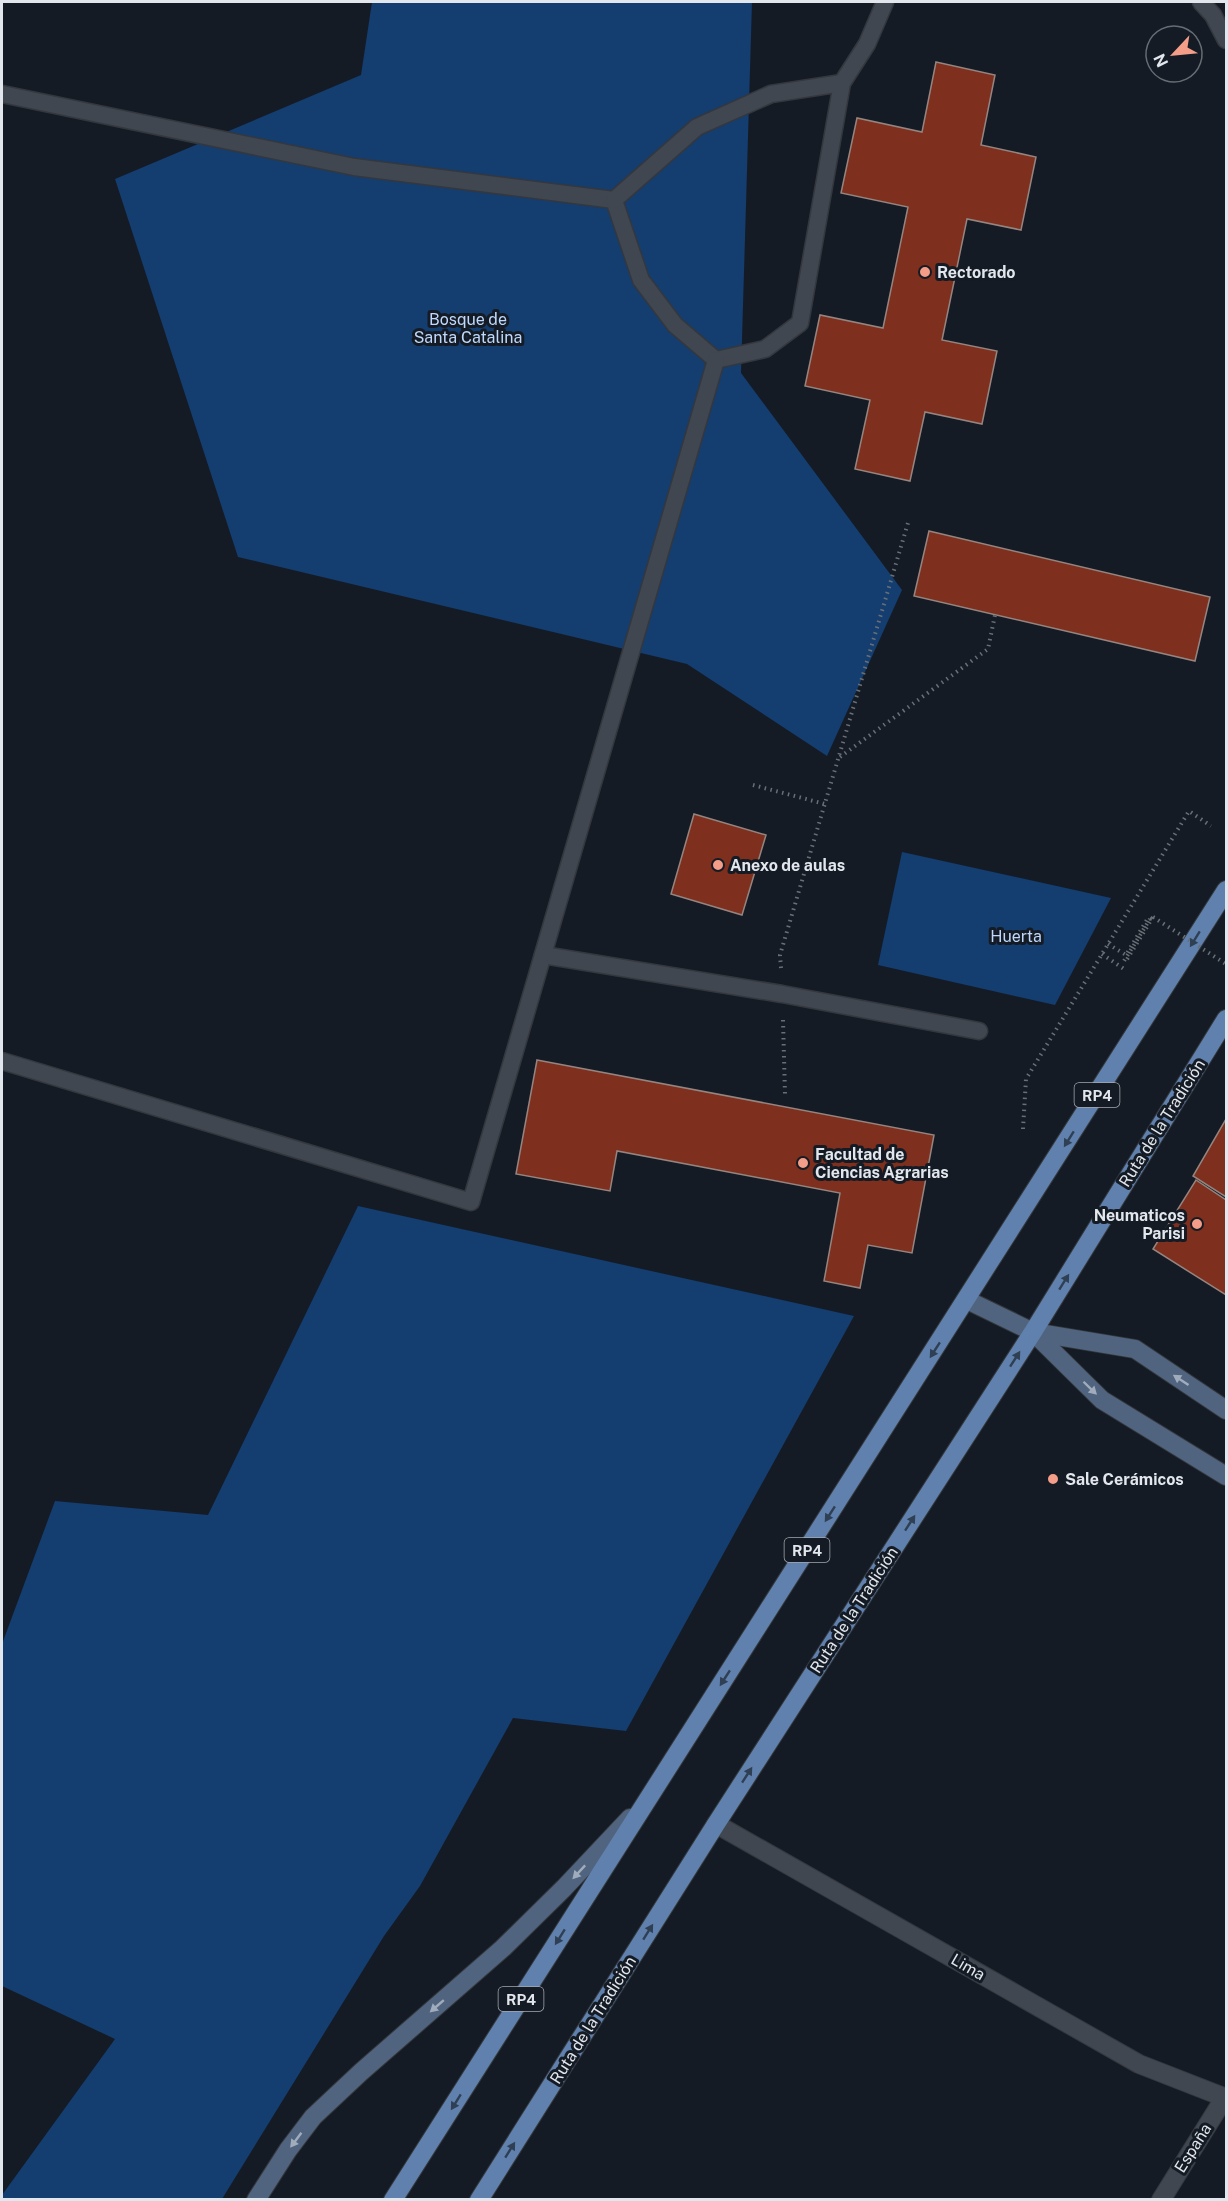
<svg xmlns="http://www.w3.org/2000/svg" width="1228" height="2201" font-family="'Public Sans',sans-serif">
<style>
.green{fill:#143d70}
.building{fill:#7e2f1d;stroke:#948581;stroke-width:1.5}
.lines{fill:none;stroke-linecap:round;stroke-linejoin:round}
.lane-casing{stroke:#34383e;stroke-width:19}
.street-casing{stroke:#34383e;stroke-width:20}
.secondary-casing{stroke:#34383e;stroke-width:20}
.primary-casing{stroke:#34383e;stroke-width:20}
.path{stroke:#696f76;stroke-width:4;stroke-dasharray:1.5 4.5;stroke-linecap:butt}
.lane{stroke:#404751;stroke-width:16}
.street{stroke:#404751;stroke-width:18}
.secondary{stroke:#50647f;stroke-width:18}
.primary{stroke:#6081ad;stroke-width:18}
.path-bridge{stroke:#696f76;stroke-width:4;stroke-dasharray:1.5 4.5;stroke-linecap:butt}
.oneway{fill:#2f3f54}
.oneway2{fill:#a0acbc}
.poi-dot{fill:#f49e89;stroke:#151b24;stroke-width:2}
.labels{text-anchor:middle;dominant-baseline:central;stroke-width:6;stroke-linejoin:round;paint-order:stroke}
.shield{fill:#151b24;stroke:#a4aab1;stroke-width:1.5}
.shield-label{font-size:15px;font-weight:bold;fill:#e2e7ed}
.poi-label{font-size:16px;font-weight:bold;fill:#e2e7ed;stroke:#151b24;text-anchor:start}
.park-label{font-size:16px;fill:#bed9fd;stroke:#151b24}
.street-label{font-size:16px;fill:#e2e7ed;stroke:#151b24}
</style>
<rect width="100%" height="100%" fill="#151b24"/>
<!-- green -->
<g class="green">
<polygon points="372,2 752,2 741,373 902,590 827,756 687,664 238,557 115,179 361,75"/>
<polygon points="902,852 1111,898 1055,1005 878,965"/>
<polygon points="358,1206 854,1316 626,1731 513,1718 420,1886 384,1936 222,2199 2,2199 2,2195 115,2039 2,1986 2,1644 55,1501 208,1515"/>
</g>
<!-- building -->
<g class="building">
<polygon points="936,62 995,75 981,145 1036,157 1021,230 967,219 942,340 997,351 982,424 925,412 910,481 855,469 870,400 805,386 820,315 883,328 908,207 841,193 857,118 922,132"/>
<polygon points="929,531 1210,597 1195,661 914,596"/>
<polygon points="694,814 766,835 742,915 671,894"/>
<polygon points="537,1060 934,1135 912,1253 868,1245 860,1288 824,1281 840,1193 617,1151 610,1191 516,1174"/>
<polygon points="1226,1119 1226,1197 1193,1176"/>
<polygon points="1196,1180 1226,1200 1226,1295 1153,1249"/>
</g>
<g class="lines">
<!-- lane casing -->
<g class="lane-casing">
<g id="lane">
<polyline points="1201,2 1213,15 1226,40"/>
<polyline points="2,94 354,167 614,200 641,280 675,325 716,360 765,349 800,323 842,83 867,44 885,2"/>
<polyline points="614,200 697,127 771,94 842,83"/>
<polyline points="543,955 782,994 979,1031"/>
<polyline points="2,1061 471,1202 716,360"/>
</g>
</g>
<!-- street casing -->
<g class="street-casing">
<g id="street">
<polyline points="716,1824 1139,2064 1226,2098"/>
<polyline points="1161,2200 1225,2097"/>
</g>
</g>
<!-- secondary casing -->
<g class="secondary-casing">
<g id="secondary">
<polyline points="967,1300 1033,1332 1135,1349 1226,1410"/>
<polyline points="1033,1332 1102,1400 1226,1476"/>
<polyline points="256,2200 288,2150 313,2117 361,2072 503,1948 564,1888 630,1818"/>
</g>
</g>
<!-- primary casing -->
<g class="primary-casing">
<g id="primary">
<polyline points="393,2200 1226,890"/>
<polyline points="479,2200 716,1824 1033,1332 1226,1019"/>
</g>
</g>
<!-- path -->
<g class="path">
<polyline points="840,757 988,649 995,615"/>
<polyline points="753,785 825,804"/>
<polyline points="1108,944 1126,955 1148,918 1150,919 1124,961 1126,961 1153,917"/>
<polyline points="1102,954 1124,969"/>
<polyline points="781,968 780,955 908,523"/>
<polyline points="783,1020 785,1094"/>
<polyline points="1023,1129 1026,1079 1189,811 1211,826"/>
</g>
<!-- lane -->
<use href="#lane" class="lane"/>
<!-- street -->
<use href="#street" class="street"/>
<!-- secondary -->
<use href="#secondary" class="secondary"/>
<!-- primary -->
<use href="#primary" class="primary"/>
<!-- path-bridge -->
<polyline class="path-bridge" points="1153,917 1226,964"/>
</g>
<!-- one-way arrows -->
<defs><path id="oneway-solid" d="M-6-.8H1V-3.2L6.5 0L1 3.2V.8H-6Z" transform="scale(1.5)"/></defs>
<g class="oneway">
<use href="#oneway-solid" transform="translate(1195 939) rotate(122)"/>
<use href="#oneway-solid" transform="translate(1069 1139) rotate(122)"/>
<use href="#oneway-solid" transform="translate(1064 1282) rotate(-58)"/>
<use href="#oneway-solid" transform="translate(935 1350) rotate(123)"/>
<use href="#oneway-solid" transform="translate(1015 1359) rotate(-57)"/>
<use href="#oneway-solid" transform="translate(830 1514) rotate(123)"/>
<use href="#oneway-solid" transform="translate(910 1523) rotate(-57)"/>
<use href="#oneway-solid" transform="translate(725 1678) rotate(123)"/>
<use href="#oneway-solid" transform="translate(747 1775) rotate(-57)"/>
<use href="#oneway-solid" transform="translate(648 1932) rotate(-58)"/>
<use href="#oneway-solid" transform="translate(560 1937) rotate(122)"/>
<use href="#oneway-solid" transform="translate(456 2102) rotate(122)"/>
<use href="#oneway-solid" transform="translate(510 2150) rotate(-58)"/>
</g>
<g class="oneway2">
<use href="#oneway-solid" transform="translate(1181 1380) rotate(-147)"/>
<use href="#oneway-solid" transform="translate(1090 1388) rotate(44)"/>
<use href="#oneway-solid" transform="translate(579 1872) rotate(133)"/>
<use href="#oneway-solid" transform="translate(437 2006) rotate(139)"/>
<use href="#oneway-solid" transform="translate(296 2140) rotate(127)"/>
</g>
<!-- markers -->
<g class="poi-dot">
<circle cx="925" cy="272" r="6"/>
<circle cx="718" cy="865" r="6"/>
<circle cx="803" cy="1163" r="6"/>
<circle cx="1197" cy="1224" r="6"/>
<circle cx="1053" cy="1479" r="6"/>
</g>
<g class="labels">
<!-- shield labels -->
<g class="shield">
<rect x="1074.5" y="1083" width="45" height="24" rx="4.5"/>
<rect x="784.5" y="1538" width="45" height="24" rx="4.5"/>
<rect x="498.5" y="1987" width="45" height="24" rx="4.5"/>
</g>
<g class="shield-label">
<text x="1097" y="1095">RP4</text>
<text x="807" y="1550">RP4</text>
<text x="521" y="1999">RP4</text>
</g>
<!-- poi labels -->
<g class="poi-label">
<text x="937" y="272">Rectorado</text>
<text x="730" y="865">Anexo de aulas</text>
<text x="815" y="1154">Facultad de<tspan x="815" dy="18">Ciencias Agrarias</tspan></text>
<text x="1185" y="1215" text-anchor="end">Neumaticos<tspan x="1185" dy="18">Parisi</tspan></text>
<text x="1065" y="1479">Sale Cerámicos</text>
</g>
<!-- park labels -->
<g class="park-label">
<text x="468" y="319">Bosque de<tspan x="468" dy="18">Santa Catalina</tspan></text>
<text x="1016" y="936">Huerta</text>
</g>
<!-- street labels -->
<g class="street-label">
<text transform="translate(1162 1123) rotate(-58)">Ruta de la Tradición</text>
<text transform="translate(854 1610) rotate(-57)">Ruta de la Tradición</text>
<text transform="translate(968 1967) rotate(30)">Lima</text>
<text transform="translate(593 2020) rotate(-58)">Ruta de la Tradición</text>
<text transform="translate(1193 2148) rotate(-58)">España</text>
</g>
</g>
<!-- border -->
<rect width="1228" height="2201" fill="none" stroke="#e2e7ed" stroke-width="6"/>
<!-- north arrow -->
<g transform="translate(1174 54) rotate(244)"><circle r="28" fill="#151b24" stroke="#676d74" stroke-width="1.5"/>
<path d="M0-4.5L10 22L0 15L-10 22Z" fill="#f49e89"/>
<text y="-9" font-size="16" font-weight="bold" text-anchor="middle" fill="#e2e7ed">N</text>
</g>
</svg>
